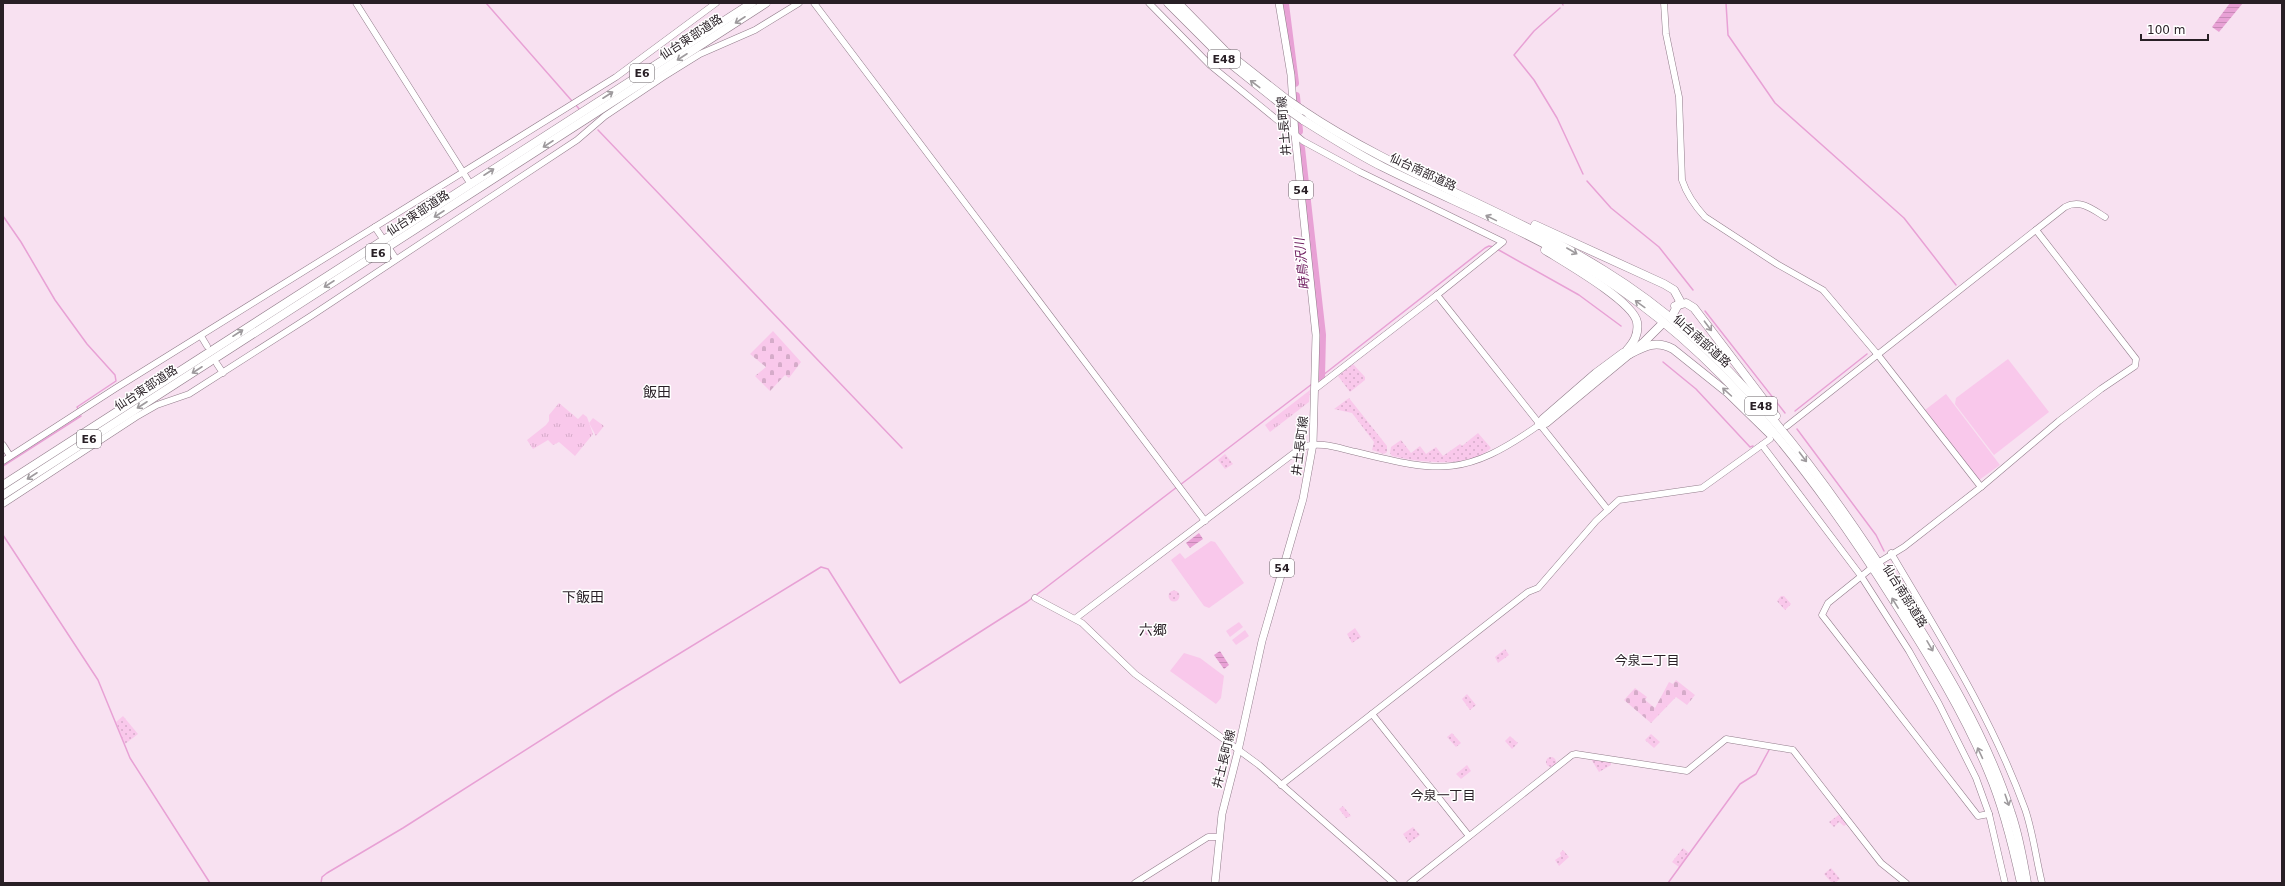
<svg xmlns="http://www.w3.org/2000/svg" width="2285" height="886" font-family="'DejaVu Sans','Noto Sans JP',sans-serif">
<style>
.grass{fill:url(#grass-tufts)}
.cemetery{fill:url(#cemetery-stones)}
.park{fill:url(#park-dots)}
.pitch{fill:#f9c8eb}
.water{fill:url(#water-rules)}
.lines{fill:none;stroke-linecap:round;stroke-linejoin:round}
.stream{stroke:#e8a1d5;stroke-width:1.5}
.river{stroke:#e8a1d5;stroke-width:8}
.secondary-casing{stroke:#927d8b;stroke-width:7}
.primary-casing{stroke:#927d8b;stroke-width:8}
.highway-casing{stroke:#927d8b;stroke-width:9}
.secondary{stroke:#fff;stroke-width:6}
.primary{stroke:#fff;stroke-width:7}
.highway{stroke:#fff;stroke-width:8}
.highway-bridge-casing{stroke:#927d8b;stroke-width:9;stroke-linecap:butt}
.highway-bridge{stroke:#fff;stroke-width:8}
.oneway{stroke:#9e9a9d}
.labels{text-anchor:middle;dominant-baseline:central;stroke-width:3;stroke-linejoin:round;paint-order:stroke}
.shield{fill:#fff;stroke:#686266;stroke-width:1}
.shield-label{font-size:11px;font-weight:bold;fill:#281f25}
.street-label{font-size:12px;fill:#281f25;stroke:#fff}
.water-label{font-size:13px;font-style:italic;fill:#6e1c5e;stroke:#fff}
.neighbourhood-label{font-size:13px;fill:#281f25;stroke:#fff}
.quarter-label{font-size:14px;fill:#281f25;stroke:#fff}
</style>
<defs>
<pattern id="grass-tufts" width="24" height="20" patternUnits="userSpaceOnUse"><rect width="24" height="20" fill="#f9c8eb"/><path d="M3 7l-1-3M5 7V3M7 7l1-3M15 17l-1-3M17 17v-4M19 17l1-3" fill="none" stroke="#d5abc9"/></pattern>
<pattern id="cemetery-stones" width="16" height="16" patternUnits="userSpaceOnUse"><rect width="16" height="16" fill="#f9c8eb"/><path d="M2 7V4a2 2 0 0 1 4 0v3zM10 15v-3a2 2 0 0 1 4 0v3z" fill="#d5abc9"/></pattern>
<pattern id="park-dots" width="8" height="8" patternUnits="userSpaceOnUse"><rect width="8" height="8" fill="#f9c8eb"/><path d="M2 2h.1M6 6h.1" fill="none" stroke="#d5abc9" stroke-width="1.8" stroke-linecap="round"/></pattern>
<pattern id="water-rules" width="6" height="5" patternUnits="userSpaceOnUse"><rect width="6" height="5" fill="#e8a1d5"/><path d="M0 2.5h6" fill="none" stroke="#c78ab7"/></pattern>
</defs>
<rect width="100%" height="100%" fill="#f8e1f1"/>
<!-- grass -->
<g class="grass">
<polygon points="1310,390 1309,402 1270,432 1265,425"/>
<polygon points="559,403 578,419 583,414 587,417 593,434 575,456 559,442 553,445 548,440 533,449 527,440 546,425 549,421 549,415"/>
<polygon points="593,418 604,426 596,436 589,423"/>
</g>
<!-- cemetery -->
<g class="cemetery">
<polygon points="773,331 801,362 789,378 785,375 770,391 755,376 766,367 750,354"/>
<polygon points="1676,680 1695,695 1687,705 1676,697 1651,723 1624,700 1635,688 1647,697 1645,700 1655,708 1669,682 1673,684"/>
</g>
<!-- park -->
<g class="park">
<polygon points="1353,364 1365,377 1365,380 1350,392 1338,376"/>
<polygon points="1349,398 1387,446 1387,452 1384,454 1372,450 1374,442 1352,413 1334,409"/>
<path d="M1478,433L1491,448C1468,469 1419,462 1392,456L1390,453L1391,447L1401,440L1411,453L1420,446L1426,454L1436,447L1443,456L1460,444L1462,446Z"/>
<polygon points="1225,454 1233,464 1225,469 1218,460"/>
<circle cx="1174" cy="596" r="5.5"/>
<polygon points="1781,596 1784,596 1791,604 1785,610 1777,601"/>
<circle cx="1149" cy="631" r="4.5"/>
<polygon points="1355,628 1361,637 1352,643 1347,634"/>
<polygon points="1505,649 1509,655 1498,663 1495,657"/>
<polygon points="1467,694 1476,705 1470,710 1462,699"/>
<polygon points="123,716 138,734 125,744 116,722"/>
<polygon points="1452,733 1461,743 1456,747 1447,737"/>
<polygon points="1651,734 1660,742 1654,748 1645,740"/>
<polygon points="1510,736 1518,743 1512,749 1505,741"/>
<circle cx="1551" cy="762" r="5"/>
<polygon points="1591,759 1611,762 1611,765 1599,772"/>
<polygon points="1467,765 1471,771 1461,779 1456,774"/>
<polygon points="1343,806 1351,816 1346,818 1339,809"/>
<polygon points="1840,814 1847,824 1844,826 1839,822 1834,827 1829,822"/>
<polygon points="1413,827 1420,835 1409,843 1403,834"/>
<polygon points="1683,848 1690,854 1679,867 1672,862"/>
<polygon points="1563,850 1569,857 1559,866 1555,860 1561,856 1560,853"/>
<polygon points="1831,868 1840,879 1835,883 1832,883 1824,874"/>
</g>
<!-- pitch -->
<g class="pitch">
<polygon points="2008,359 2049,412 1994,455 1955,404 1956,398"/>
<polygon points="1946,394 2000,465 1979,480 1925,410"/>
<polygon points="1211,541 1215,542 1244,583 1209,608 1204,606 1171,560 1180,553 1185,559"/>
<polygon points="1239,622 1243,627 1230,637 1226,631"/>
<polygon points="1245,630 1249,636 1236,645 1232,640"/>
<polygon points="1184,653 1200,658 1224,676 1221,698 1216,704 1170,671"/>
</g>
<!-- water -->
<g class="water">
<polygon points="2230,3 2243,3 2219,32 2212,27"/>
<polygon points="1199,533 1203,539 1190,548 1186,543"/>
<polygon points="1220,651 1229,665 1224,669 1214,655"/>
</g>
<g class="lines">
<!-- stream -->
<g class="stream">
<polyline points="486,3 572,101"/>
<polyline points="1562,3 1563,5"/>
<polyline points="1726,3 1728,35 1775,103 1904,218 1956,285"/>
<polyline points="1560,8 1534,31 1514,55 1534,80 1557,118 1583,174"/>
<polyline points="575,104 580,110"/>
<polyline points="598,130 902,448"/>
<polyline points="1587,181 1611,208 1659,247 1693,290"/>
<polyline points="3,216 21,242 55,300 87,344 115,375 116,381 77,407 78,409"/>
<polyline points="1497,249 1579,295 1621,326"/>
<polyline points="1705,311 1785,413"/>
<polyline points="1663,362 1696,389 1750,447 1753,446"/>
<polyline points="1318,379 1485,248 1489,246 1494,247"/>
<polyline points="1795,411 1867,354"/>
<polyline points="1797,429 1876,535 1884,551"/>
<polyline points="3,466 81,416"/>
<polyline points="1180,485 1312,384"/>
<polyline points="3,535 98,680 130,758 210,883"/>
<polyline points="321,883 322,877 327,873 403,828 615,693 821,567 828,569 900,683 1027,602 1177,487"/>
<polyline points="1668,883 1740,784 1756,774 1769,750"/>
</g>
<!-- river -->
<g class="river">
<polyline points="1285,4 1295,83"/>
<polyline points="1296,96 1299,131"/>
<polyline points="1301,148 1322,335 1321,377"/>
</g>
<!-- secondary casing -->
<g class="secondary-casing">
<g id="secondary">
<polyline points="356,3 468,180"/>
<polyline points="814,3 1205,521"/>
<polyline points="1149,3 1210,65 1303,141 1360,172 1503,242 1437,295"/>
<path d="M1664,3L1666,34L1679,97L1682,180C1687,195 1695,206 1705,217L1777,264L1823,290L1878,355L1981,487"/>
<polyline points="375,227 381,236"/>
<polyline points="390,250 396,259"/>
<polyline points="201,336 207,346"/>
<polyline points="217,364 223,373"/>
<polyline points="1315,389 1437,295 1608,510"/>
<path d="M1787,426L2065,207C2080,199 2092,209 2105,217"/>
<polyline points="3,445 10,456"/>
<polyline points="1762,445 1861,576 1909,651 1939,704 1976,778 1989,814 2005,883"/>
<polyline points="3,461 116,388 616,77 716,3"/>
<polyline points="3,504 136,417 157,405 189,394 311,316 577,140 605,116 663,77 700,54 755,30 799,3"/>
<path d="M1891,553C1940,636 1992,718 2025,809C2033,832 2036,859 2042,883"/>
<polyline points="1881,561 1904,547 1981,487 2059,421 2101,389 2135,366 2136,359 2036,230"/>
<polyline points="1869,570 1828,603 1822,615 1978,816 1989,814"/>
<polyline points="1035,598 1082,623 1135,674 1259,765 1394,883"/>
<path d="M1076,618L1302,447C1320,441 1338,448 1356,452C1441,473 1465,477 1539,425"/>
<polyline points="1372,714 1469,836"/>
<polyline points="1281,785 1528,592 1538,588 1596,521 1619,500 1702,488 1770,439"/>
<polyline points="1135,883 1208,837 1218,837"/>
<polyline points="1410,883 1572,755 1576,754 1687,771 1726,739 1793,750 1881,863 1906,883"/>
</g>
</g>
<!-- primary casing -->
<g class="primary-casing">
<polyline id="primary" points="1215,883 1222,814 1238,751 1262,641 1303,499 1313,444 1316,335 1295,135 1291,75 1279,3"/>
</g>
<!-- highway casing -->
<g class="highway-casing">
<g id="highway">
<polyline points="1168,3 1221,56 1286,108"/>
<polyline points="1178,3 1225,51 1286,99"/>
<path d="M1302,110C1397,174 1508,210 1605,271C1730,348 1819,470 1897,592C1941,662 1986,734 2011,813C2019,836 2023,860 2027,883"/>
<path d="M1303,120C1329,136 1355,153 1383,167C1453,202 1527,230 1594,272C1723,353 1813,473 1894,601C1929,656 1964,712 1989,773C2004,808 2013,846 2021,883"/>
<polyline points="1535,225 1664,284 1674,290 1680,301 1673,314"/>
<path d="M1545,250C1564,262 1633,301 1637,322C1639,334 1634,342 1627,350"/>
<polyline points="1675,306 1686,303 1694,308 1776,416"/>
<path d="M1630,354C1645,346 1656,340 1673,349L1728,393L1770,434"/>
<polyline points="1539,425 1546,423 1644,342 1661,325"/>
<polyline points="1539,425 1543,419 1596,373 1623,353"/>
<polyline points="3,485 752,3"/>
<polyline points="3,495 766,3"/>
</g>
</g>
<!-- secondary -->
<use href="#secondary" class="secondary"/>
<!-- primary -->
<use href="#primary" class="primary"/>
<!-- highway -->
<use href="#highway" class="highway"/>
<!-- highway-bridge casing -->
<g class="highway-bridge-casing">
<g id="highway-bridge">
<polyline points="1286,99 1302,110"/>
<polyline points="1286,108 1303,120"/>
</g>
</g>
<!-- highway-bridge -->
<use href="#highway-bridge" class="highway-bridge"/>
</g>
<!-- one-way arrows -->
<defs><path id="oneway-shaft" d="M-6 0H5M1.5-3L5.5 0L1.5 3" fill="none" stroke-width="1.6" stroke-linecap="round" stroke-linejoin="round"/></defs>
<g class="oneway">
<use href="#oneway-shaft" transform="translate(740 20) rotate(147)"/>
<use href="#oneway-shaft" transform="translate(682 57) rotate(147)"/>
<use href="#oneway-shaft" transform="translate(1255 84) rotate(-143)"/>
<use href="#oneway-shaft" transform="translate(608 95) rotate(-33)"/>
<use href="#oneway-shaft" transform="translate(548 144) rotate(147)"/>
<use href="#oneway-shaft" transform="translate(489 172) rotate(-33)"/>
<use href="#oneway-shaft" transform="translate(439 214) rotate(147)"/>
<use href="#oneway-shaft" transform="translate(1491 218) rotate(-154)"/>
<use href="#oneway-shaft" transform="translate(1572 251) rotate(30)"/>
<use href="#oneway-shaft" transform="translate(329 284) rotate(147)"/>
<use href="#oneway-shaft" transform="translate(1640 304) rotate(-144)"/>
<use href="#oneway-shaft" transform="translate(1708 326) rotate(53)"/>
<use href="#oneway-shaft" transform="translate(238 333) rotate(-33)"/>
<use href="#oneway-shaft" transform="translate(197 370) rotate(147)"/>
<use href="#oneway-shaft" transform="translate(1727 392) rotate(-138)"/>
<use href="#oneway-shaft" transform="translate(142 405) rotate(147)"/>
<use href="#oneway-shaft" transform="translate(1803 457) rotate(53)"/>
<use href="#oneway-shaft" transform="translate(32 476) rotate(147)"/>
<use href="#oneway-shaft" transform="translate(1895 603) rotate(-122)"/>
<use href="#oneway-shaft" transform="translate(1930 646) rotate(60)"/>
<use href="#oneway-shaft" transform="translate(1980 753) rotate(-115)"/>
<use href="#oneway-shaft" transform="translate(2007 800) rotate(71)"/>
</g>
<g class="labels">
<!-- shield labels -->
<g class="shield">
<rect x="1208" y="50" width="32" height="18" rx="3"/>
<rect x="630" y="64" width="24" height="18" rx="3"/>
<rect x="1289" y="181" width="24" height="18" rx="3"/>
<rect x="366" y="244" width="24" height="18" rx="3"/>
<rect x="1745" y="397" width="32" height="18" rx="3"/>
<rect x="77" y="430" width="24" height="18" rx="3"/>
<rect x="1270" y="559" width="24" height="18" rx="3"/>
</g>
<g class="shield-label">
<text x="1224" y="59">E48</text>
<text x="642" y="73">E6</text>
<text x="1301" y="190">54</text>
<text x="378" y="253">E6</text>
<text x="1761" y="406">E48</text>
<text x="89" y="439">E6</text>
<text x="1282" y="568">54</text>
</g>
<!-- street labels -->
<g class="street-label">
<text transform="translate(691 37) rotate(-33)">仙台東部道路</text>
<text transform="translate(1284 126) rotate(-95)">井土長町線</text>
<text transform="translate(1423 172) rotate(25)">仙台南部道路</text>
<text transform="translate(418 213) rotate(-33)">仙台東部道路</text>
<text transform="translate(1702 341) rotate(42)">仙台南部道路</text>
<text transform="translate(146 388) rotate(-33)">仙台東部道路</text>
<text transform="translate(1300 446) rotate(-83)">井土長町線</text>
<text transform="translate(1905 596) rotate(58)">仙台南部道路</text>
<text transform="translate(1224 759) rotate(-76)">井土長町線</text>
</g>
<!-- water labels -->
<g class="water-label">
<text transform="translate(1302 264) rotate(-96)">時鳥沢川</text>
</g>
<!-- neighbourhood labels -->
<g class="neighbourhood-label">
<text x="1647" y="660">今泉二丁目</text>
<text x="1443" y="795">今泉一丁目</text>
</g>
<!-- quarter labels -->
<g class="quarter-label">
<text x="657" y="392">飯田</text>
<text x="583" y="597">下飯田</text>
<text x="1153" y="630">六郷</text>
</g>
</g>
<!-- border -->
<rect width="2285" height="886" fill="none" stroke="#281f25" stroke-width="8"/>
<!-- scale -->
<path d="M2141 34v6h67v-6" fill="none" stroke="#281f25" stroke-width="2"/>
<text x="2147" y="34" font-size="12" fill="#281f25" stroke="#ffffff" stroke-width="3" paint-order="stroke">100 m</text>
</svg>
